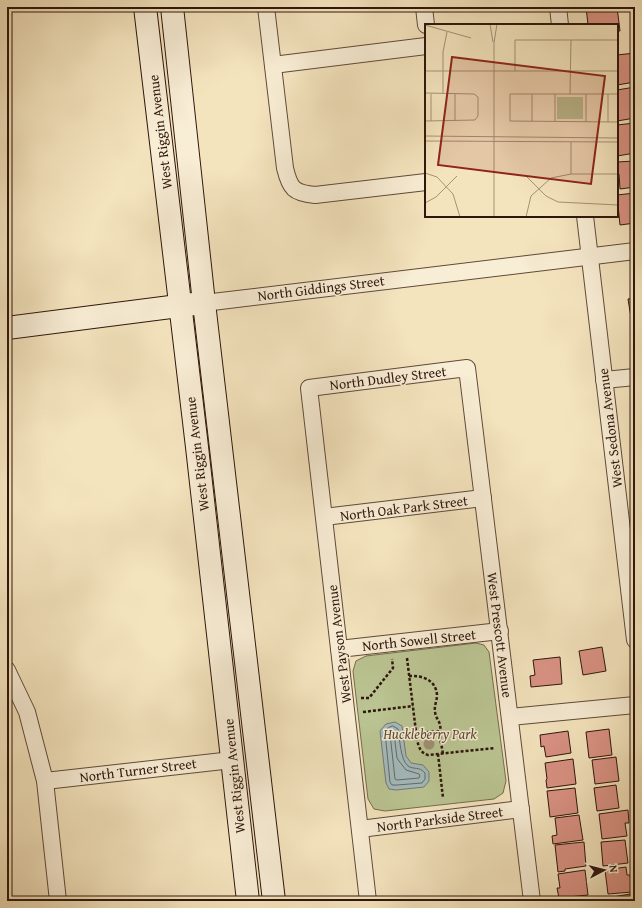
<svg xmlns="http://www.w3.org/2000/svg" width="642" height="908" font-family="'Gentium Book Plus',serif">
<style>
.green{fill:#bac492;stroke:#746d4e}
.water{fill:#a2bbbd;stroke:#747976}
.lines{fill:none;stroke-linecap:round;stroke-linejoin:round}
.shore{stroke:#686864;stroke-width:1}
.building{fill:#db9385;stroke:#2e160b}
.street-casing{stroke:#604a38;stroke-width:18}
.secondary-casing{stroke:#2e160b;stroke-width:24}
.path{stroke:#2e160b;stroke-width:2.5;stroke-dasharray:3 2;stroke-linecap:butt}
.street{stroke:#f8edd5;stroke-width:16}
.secondary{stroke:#f8edd5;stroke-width:22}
.tree{fill:#9e8f72}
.labels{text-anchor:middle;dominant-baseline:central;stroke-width:3;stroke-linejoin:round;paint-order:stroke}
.street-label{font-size:14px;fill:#2e160b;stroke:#f8edd5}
.park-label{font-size:14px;font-style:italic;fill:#584a34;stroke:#f8edd5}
.inset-road{fill:none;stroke:#a59276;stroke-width:1}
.view{fill:#8f2418;fill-opacity:0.15;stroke:#8f2418;stroke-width:2}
.inset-edge{fill:none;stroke:#2e160b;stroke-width:2}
</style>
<rect width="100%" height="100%" fill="#f4e4be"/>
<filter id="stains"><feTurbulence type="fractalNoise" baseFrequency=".005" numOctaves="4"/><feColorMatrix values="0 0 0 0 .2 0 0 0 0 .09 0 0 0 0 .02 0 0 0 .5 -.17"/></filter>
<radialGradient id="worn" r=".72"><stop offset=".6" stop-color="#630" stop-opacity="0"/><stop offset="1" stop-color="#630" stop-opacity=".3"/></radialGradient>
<!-- green -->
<polygon class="green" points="476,643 484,645 489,652 506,781 503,793 494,799 385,811 374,809 368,799 353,671 356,661 366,656"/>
<!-- water -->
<polygon class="water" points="395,722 402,726 406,756 411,763 423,765 429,772 429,781 424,787 396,790 389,789 386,783 380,731 386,724"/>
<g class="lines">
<!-- shore -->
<g class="shore">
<path d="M393,726L398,729C400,739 400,759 408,766C414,770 419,766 425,773V779L422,783L397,785H392L390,782L385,732L388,728Z"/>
<polygon points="392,732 394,734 397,758 399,761 406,770 419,774 420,776 419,778 397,780 395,779 390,734"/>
</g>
</g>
<!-- building -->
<g class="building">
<polygon points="586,7 617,7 620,31 617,31 617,25 588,25"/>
<polygon points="635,53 635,82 617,85 617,55"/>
<polygon points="635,87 635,118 617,121 617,90"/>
<polygon points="635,123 635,153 617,156 617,125"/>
<polygon points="635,161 635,187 620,189 619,174 617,174 617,162"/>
<polygon points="635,193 635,223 620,225 617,195"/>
<polygon points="635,298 635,342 628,299"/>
<polygon points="602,647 606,671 583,675 579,651"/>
<polygon points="560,657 562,684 531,687 530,676 535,675 533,660"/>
<polygon points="609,729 612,755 589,758 586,732"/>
<polygon points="568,731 571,753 546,757 544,746 541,747 540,735"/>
<polygon points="616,757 619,781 595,784 592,760"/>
<polygon points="573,759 576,784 547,788 546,780 547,779 545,763"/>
<polygon points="616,785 619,808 597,811 594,788"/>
<polygon points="575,788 578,813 550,817 547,791"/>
<polygon points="628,810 629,823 625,823 627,836 602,839 599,814"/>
<polygon points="579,815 583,840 553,844 552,836 557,835 555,818"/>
<polygon points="625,840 628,863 603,866 601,842"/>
<polygon points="584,842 586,866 565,869 565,871 558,872 555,845"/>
<polygon points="626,867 627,875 630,875 632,892 608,894 605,870"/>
<polygon points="585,870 588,895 559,898 557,888 560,888 558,874"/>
<polygon points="630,894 631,901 607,901 607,898"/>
<polygon points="588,898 589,901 567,901"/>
</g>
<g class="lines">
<!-- street casing -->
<g class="street-casing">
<g id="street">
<path d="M266,7L285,168C290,189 294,193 315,195L426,182"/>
<polyline points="424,7 426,25"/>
<polyline points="558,7 560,25"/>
<polyline points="273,65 426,46"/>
<polyline points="585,216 635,640"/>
<polyline points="204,303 635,251"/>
<polyline points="604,380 635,377"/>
<polyline points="324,517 483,498"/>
<polyline points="339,649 500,631"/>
<polyline points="7,670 27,712 45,781 58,901"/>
<polyline points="510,717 635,705"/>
<polyline points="45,781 232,760"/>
<polyline points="360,829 521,809"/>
<polyline points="368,901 309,388 467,368 532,901"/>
</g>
</g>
<!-- secondary casing -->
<g class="secondary-casing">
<g id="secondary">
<polyline points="145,7 197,447 248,901"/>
<polyline points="172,7 204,303 274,901"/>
<polyline points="7,328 194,304"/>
</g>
</g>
<!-- path -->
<g class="path">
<path d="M407,658L417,740C419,748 421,753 428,755L495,748"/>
<path d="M409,676C422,675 436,680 437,695C437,701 434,706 435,711C435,717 439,720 440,725C441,729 440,733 440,738C441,743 442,748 443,754"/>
<polyline points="361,698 369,698 393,668 392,659"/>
<polyline points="363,712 413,706"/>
<polyline points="416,733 441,731"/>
<polyline points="438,754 443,798"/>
</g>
<!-- street -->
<use href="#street" class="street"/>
<!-- secondary -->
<use href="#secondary" class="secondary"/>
</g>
<!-- trees -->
<circle class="tree" cx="429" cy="744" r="5.5"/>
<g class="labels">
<!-- street labels -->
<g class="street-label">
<text transform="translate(160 132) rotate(-97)">West Riggin Avenue</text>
<text transform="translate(321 288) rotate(-7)">North Giddings Street</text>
<text transform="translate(388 378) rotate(-7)">North Dudley Street</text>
<text transform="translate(610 428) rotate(-97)">West Sedona Avenue</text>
<text transform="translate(197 454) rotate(-97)">West Riggin Avenue</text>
<text transform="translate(404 508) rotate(-7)">North Oak Park Street</text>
<text transform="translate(500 635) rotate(83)">West Prescott Avenue</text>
<text transform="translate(419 640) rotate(-6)">North Sowell Street</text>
<text transform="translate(339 644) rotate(-97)">West Payson Avenue</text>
<text transform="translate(138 770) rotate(-7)">North Turner Street</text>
<text transform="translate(234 776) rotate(-96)">West Riggin Avenue</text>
<text transform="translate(440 819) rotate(-7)">North Parkside Street</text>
</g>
<!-- park labels -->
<g class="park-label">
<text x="430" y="734">Huckleberry Park</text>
</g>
</g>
<!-- overview -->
<g transform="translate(425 24)">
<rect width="193" height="193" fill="#f4e4be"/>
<path d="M132,73H158V95H132Z" fill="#bac492"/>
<path class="inset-road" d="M65,0L68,18M0,1L46,14M0,47H193M90,47V16H193M0,69L49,70L53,73V92L50,96L0,97M6,70V97M18,70V28L22,8M30,70V97M145,70L146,16M193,70H85V97L193,98M107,97V70M130,97V70M161,98V70M183,98V70M0,112L193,114M0,117L193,118M0,149L12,153L28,170L35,193M146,150V118M101,152L121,172L133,178L193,181M0,179L11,173L32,152M69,193V19L72,0M101,193L106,172L126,154L146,150H193"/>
<path class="view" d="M27,33L180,52L166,160L13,141Z"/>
<rect width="193" height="193" class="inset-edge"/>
</g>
<!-- margin -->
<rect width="642" height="908" fill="none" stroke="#f4e4be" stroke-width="24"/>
<rect x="8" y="8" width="626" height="892" fill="none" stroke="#2e160b" stroke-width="2"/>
<rect x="12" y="12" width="618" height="884" fill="none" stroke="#2e160b"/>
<!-- north arrow -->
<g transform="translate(604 870) rotate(83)" stroke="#f8edd5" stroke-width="3" paint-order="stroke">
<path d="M0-3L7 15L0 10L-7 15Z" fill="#2e160b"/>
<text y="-6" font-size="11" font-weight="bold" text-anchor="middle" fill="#2e160b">N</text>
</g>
<rect width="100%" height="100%" filter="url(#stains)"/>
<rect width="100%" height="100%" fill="url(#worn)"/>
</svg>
